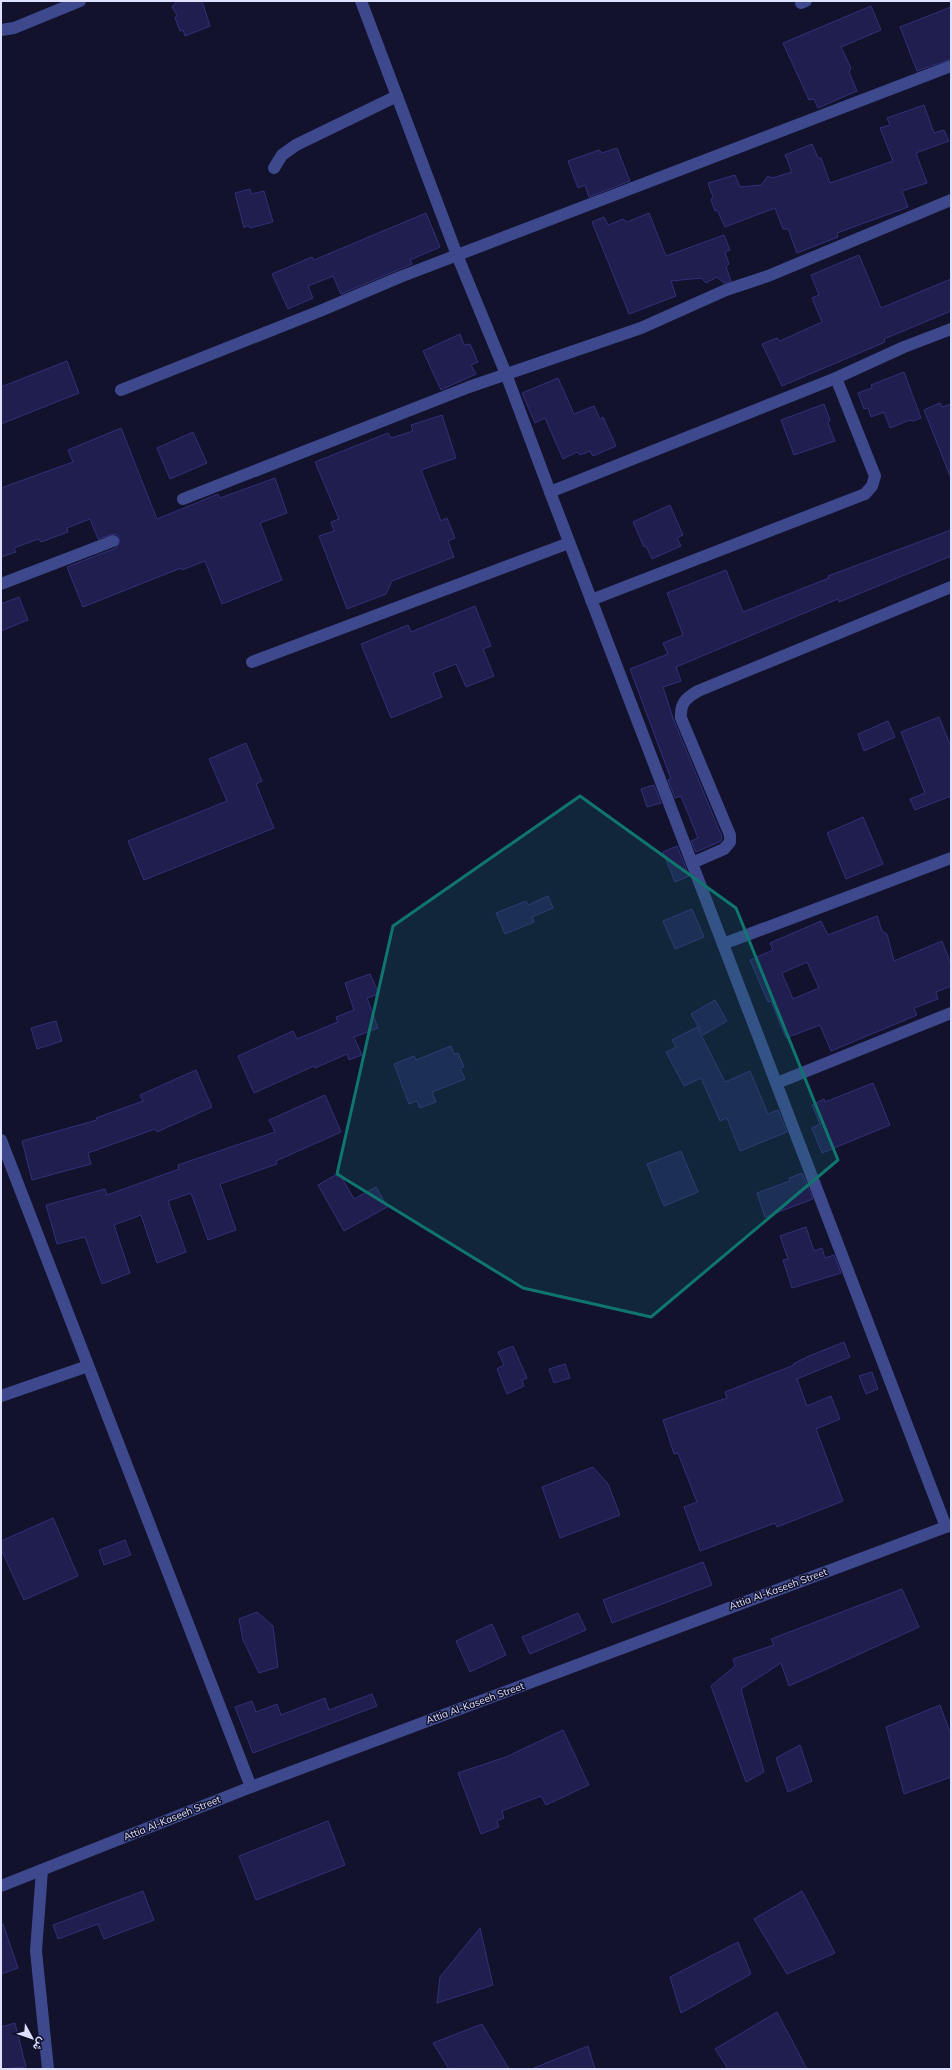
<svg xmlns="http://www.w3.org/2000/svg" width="952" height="2070" font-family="Mulish,Vazirmatn,sans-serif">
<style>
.building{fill:#1f1e4e;stroke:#31307a;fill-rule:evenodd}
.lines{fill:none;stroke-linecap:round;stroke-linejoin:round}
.minor{stroke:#3d498c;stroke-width:12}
.marked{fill:#0f766e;fill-opacity:0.2;stroke:#0f766e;stroke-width:3;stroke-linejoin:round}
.labels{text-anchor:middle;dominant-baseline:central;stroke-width:3;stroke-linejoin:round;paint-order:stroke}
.street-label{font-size:10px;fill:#dee0ff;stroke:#12122d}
</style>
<rect width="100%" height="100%" fill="#12122d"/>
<!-- building -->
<g class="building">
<polygon points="177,1 202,1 210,26 185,36 183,30 180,31 175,18 177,15 172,7"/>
<polygon points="871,6 881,30 841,47 851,68 849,72 857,91 818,108 814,99 809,100 783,43"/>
<polygon points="951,7 951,59 917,71 900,27"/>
<polygon points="924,105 934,133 944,130 949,141 916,153 927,183 902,191 908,207 837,233 838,237 797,253 788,229 783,229 775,208 725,227 717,210 715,211 711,200 713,197 708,183 735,175 740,187 761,185 768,176 772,178 792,172 785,155 812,144 818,158 821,158 830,183 893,161 880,128 890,125 887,118"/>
<polygon points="617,148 630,181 589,197 585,185 578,188 568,161 599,150 602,153"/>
<polygon points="250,189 251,194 264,191 273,222 250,228 248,225 244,228 235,193"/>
<polygon points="426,213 440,247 410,260 412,264 341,294 333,276 308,286 313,298 288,309 272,274 312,257 314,260"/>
<polygon points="649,213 666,256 724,235 730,250 725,252 729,264 726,267 731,281 724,283 717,277 706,283 701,278 671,281 676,296 629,314 592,222 604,217 608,225 623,219 627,222"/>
<polygon points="859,255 881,308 951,279 951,311 884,339 885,342 782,386 762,344 777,338 780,341 822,322 812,298 819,295 811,275"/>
<polygon points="460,334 464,345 470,344 478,362 471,365 476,374 441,390 423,351"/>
<polygon points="67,361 79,393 1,424 1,387"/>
<polygon points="904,372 921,418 913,421 910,420 890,428 884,412 871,417 868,408 864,409 858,393 872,388 871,385"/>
<polygon points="558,378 574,414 594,406 600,419 603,417 616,446 593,456 590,451 580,455 577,452 563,459 545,418 535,423 522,393"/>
<polygon points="940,403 942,407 951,404 950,476 924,410"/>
<polygon points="824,404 830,420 828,423 835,441 794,455 781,420"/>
<polygon points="442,415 456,458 421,470 441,521 447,518 455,538 448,541 454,557 392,581 386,594 347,609 319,536 334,531 331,522 339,519 315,462 388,433 391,438 413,431 411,425"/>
<polygon points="121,428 157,519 218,494 220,498 275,478 287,513 260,523 282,580 222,604 205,561 182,570 181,568 83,607 67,567 116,548 120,542 118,535 114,534 98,539 90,519 67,528 68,532 41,542 38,539 14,548 16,552 1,557 1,488 73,462 68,450"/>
<polygon points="193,432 207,463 170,479 157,448"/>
<polygon points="670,505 683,535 677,538 681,546 652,559 646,546 644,547 633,522"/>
<polygon points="951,530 951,556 839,602 838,599 676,667 681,681 663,687 674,721 722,837 721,841 696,852 691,841 698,838 681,796 675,798 668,780 671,779 630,669 668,654 663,643 683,635 667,593 726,570 743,612 829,578 828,576"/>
<polygon points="19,597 28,620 1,631 1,604"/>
<polygon points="475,606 491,646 483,649 494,676 466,687 456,664 433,673 442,697 391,718 361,644 408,625 411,632"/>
<polygon points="939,717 951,747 951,796 915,810 910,799 925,793 901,732"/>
<polygon points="888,721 895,737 864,751 858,734"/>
<polygon points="246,743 262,781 256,784 274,828 144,880 128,841 227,801 209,759"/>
<polygon points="654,785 661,803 647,807 641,789"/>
<polygon points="863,817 883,864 846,879 827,833"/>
<polygon points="677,846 689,876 675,882 663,852"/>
<polygon points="548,896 553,908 532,917 534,922 505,934 496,913 526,901 528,905"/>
<polygon points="692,909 704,937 675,949 663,921"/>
<path d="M877,916L882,931L887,934L894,961L942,941L951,964V986L936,992L938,999L914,1008L917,1015L831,1051L820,1025L786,1038L771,1001L768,1002L750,960L773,950L770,943L821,921L828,935ZM807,962L819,988L793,999L782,973Z"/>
<polygon points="370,974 379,994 367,998 378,1028 354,1037 362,1055 349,1060 347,1054 315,1068 314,1066 254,1093 238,1056 293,1031 297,1039 338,1022 336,1017 354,1010 345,983"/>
<polygon points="715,1000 727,1021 703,1035 691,1014"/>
<polygon points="56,1021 62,1041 37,1049 31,1028"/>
<polygon points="697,1027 725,1082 750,1071 768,1114 778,1110 787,1132 740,1151 727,1118 720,1121 701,1078 684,1086 666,1052 676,1047 672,1040"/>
<polygon points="451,1046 454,1054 458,1053 464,1067 460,1068 465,1079 432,1092 436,1102 420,1108 417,1101 409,1104 394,1064 414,1056 416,1060"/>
<polygon points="196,1070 212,1107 157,1132 155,1129 88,1153 91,1164 32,1180 22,1141 97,1120 96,1118 143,1101 140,1095"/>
<polygon points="873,1083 890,1125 822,1153 812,1128 820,1124 812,1105 824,1099 825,1102"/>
<polygon points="325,1095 341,1132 276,1161 277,1164 220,1184 236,1230 208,1240 191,1193 168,1201 186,1252 157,1263 141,1215 114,1225 130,1273 102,1284 85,1237 57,1244 46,1205 105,1189 107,1195 179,1169 178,1165 275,1132 269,1120"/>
<polygon points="681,1151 698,1192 664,1206 647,1164"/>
<polygon points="339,1173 354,1199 376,1187 387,1207 344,1231 318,1185"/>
<polygon points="802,1173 813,1199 765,1217 757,1193 790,1181 789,1178"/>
<polygon points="806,1227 814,1251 822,1248 825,1258 834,1255 841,1273 792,1288 783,1260 788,1259 780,1236"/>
<polygon points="844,1342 850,1357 797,1379 807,1406 831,1396 840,1419 816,1429 843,1501 777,1527 775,1523 700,1551 684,1507 697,1502 678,1453 674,1454 663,1420 727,1398 725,1392 794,1365 793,1364 809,1356"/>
<polygon points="513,1346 527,1378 522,1380 524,1386 507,1394 497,1369 504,1365 498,1352"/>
<polygon points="565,1364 570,1378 554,1383 549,1369"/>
<polygon points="872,1372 878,1389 866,1394 859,1376"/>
<polygon points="593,1467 608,1484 620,1515 560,1538 542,1487"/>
<polygon points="53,1518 78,1576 24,1600 1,1549 1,1541"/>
<polygon points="125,1540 131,1555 104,1565 99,1550"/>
<polygon points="703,1562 712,1585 612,1623 603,1600"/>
<polygon points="902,1589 919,1627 789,1686 781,1663 741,1689 764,1772 746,1782 711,1686 735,1666 733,1659 774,1645 771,1639"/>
<polygon points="257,1612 273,1626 278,1667 259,1673 243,1640 239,1619"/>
<polygon points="578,1613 586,1630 530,1654 522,1637"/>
<polygon points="492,1624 506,1655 470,1672 456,1641"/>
<polygon points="372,1694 377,1706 253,1753 235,1707 252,1701 256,1712 277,1704 281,1715 325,1698 329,1710"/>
<polygon points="940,1705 951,1735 951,1777 904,1794 886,1727"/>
<polygon points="563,1730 589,1785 546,1805 541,1796 502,1811 504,1818 497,1821 499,1827 481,1834 458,1773 506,1757"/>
<polygon points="800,1745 812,1781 788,1792 776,1758"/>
<polygon points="328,1821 345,1865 256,1900 239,1856"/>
<polygon points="143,1891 154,1920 104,1939 98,1924 58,1939 53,1925"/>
<polygon points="802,1891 835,1953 787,1974 754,1919"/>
<polygon points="3,1924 18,1968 1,1974 1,1925"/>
<polygon points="480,1928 493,1985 437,2003 440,1977"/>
<polygon points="738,1942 751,1974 681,2013 670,1977"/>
<polygon points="777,2012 807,2069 728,2069 715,2049"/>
<polygon points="15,2023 26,2067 1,2069 1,2027"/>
<polygon points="482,2024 509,2069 449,2069 433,2043"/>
<polygon points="588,2046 595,2069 534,2069 534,2068"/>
</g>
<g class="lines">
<!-- minor -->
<g class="minor">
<polyline points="361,1 457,255 506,374 550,492 946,1527"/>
<polyline points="801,3 806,1"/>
<polyline points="1,30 14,28 80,1"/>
<polyline points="274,168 282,155 296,145 397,96"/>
<polyline points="121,390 320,311 400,277 951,66"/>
<polyline points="550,492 836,378 904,347 951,329"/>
<polyline points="183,499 469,387 641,328 726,290 768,276 951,200"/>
<polyline points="1,584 113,541"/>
<polyline points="591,600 865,494 872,486 875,476 836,378"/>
<polyline points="252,662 569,543"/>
<path d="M692,863L724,849L730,842V835L681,718C680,703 686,698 698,691L951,587"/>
<polyline points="723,944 951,858"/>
<polyline points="777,1083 951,1013"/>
<polyline points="1,1140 251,1787"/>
<polyline points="1,1396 88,1366"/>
<polyline points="42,1870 36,1951 48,2069"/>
<polyline points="1,1886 251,1787 951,1525"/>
</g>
</g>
<!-- marked area -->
<path class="marked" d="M580,796L736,908L838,1160L651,1317L523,1288L337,1174L393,926Z"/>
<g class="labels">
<!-- street labels -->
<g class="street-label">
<text transform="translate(778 1589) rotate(-20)">Attia Al-Kaseeh Street</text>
<text transform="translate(475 1703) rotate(-20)">Attia Al-Kaseeh Street</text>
<text transform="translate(172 1818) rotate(-22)">Attia Al-Kaseeh Street</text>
</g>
</g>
<!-- border -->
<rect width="952" height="2070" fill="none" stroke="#dee0ff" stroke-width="4"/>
<!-- north arrow -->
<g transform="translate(32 2038) rotate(130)" stroke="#12122d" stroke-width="3" paint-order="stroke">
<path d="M0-3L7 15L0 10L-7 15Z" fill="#dee0ff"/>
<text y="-6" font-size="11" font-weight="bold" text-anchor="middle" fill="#dee0ff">ش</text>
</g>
</svg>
